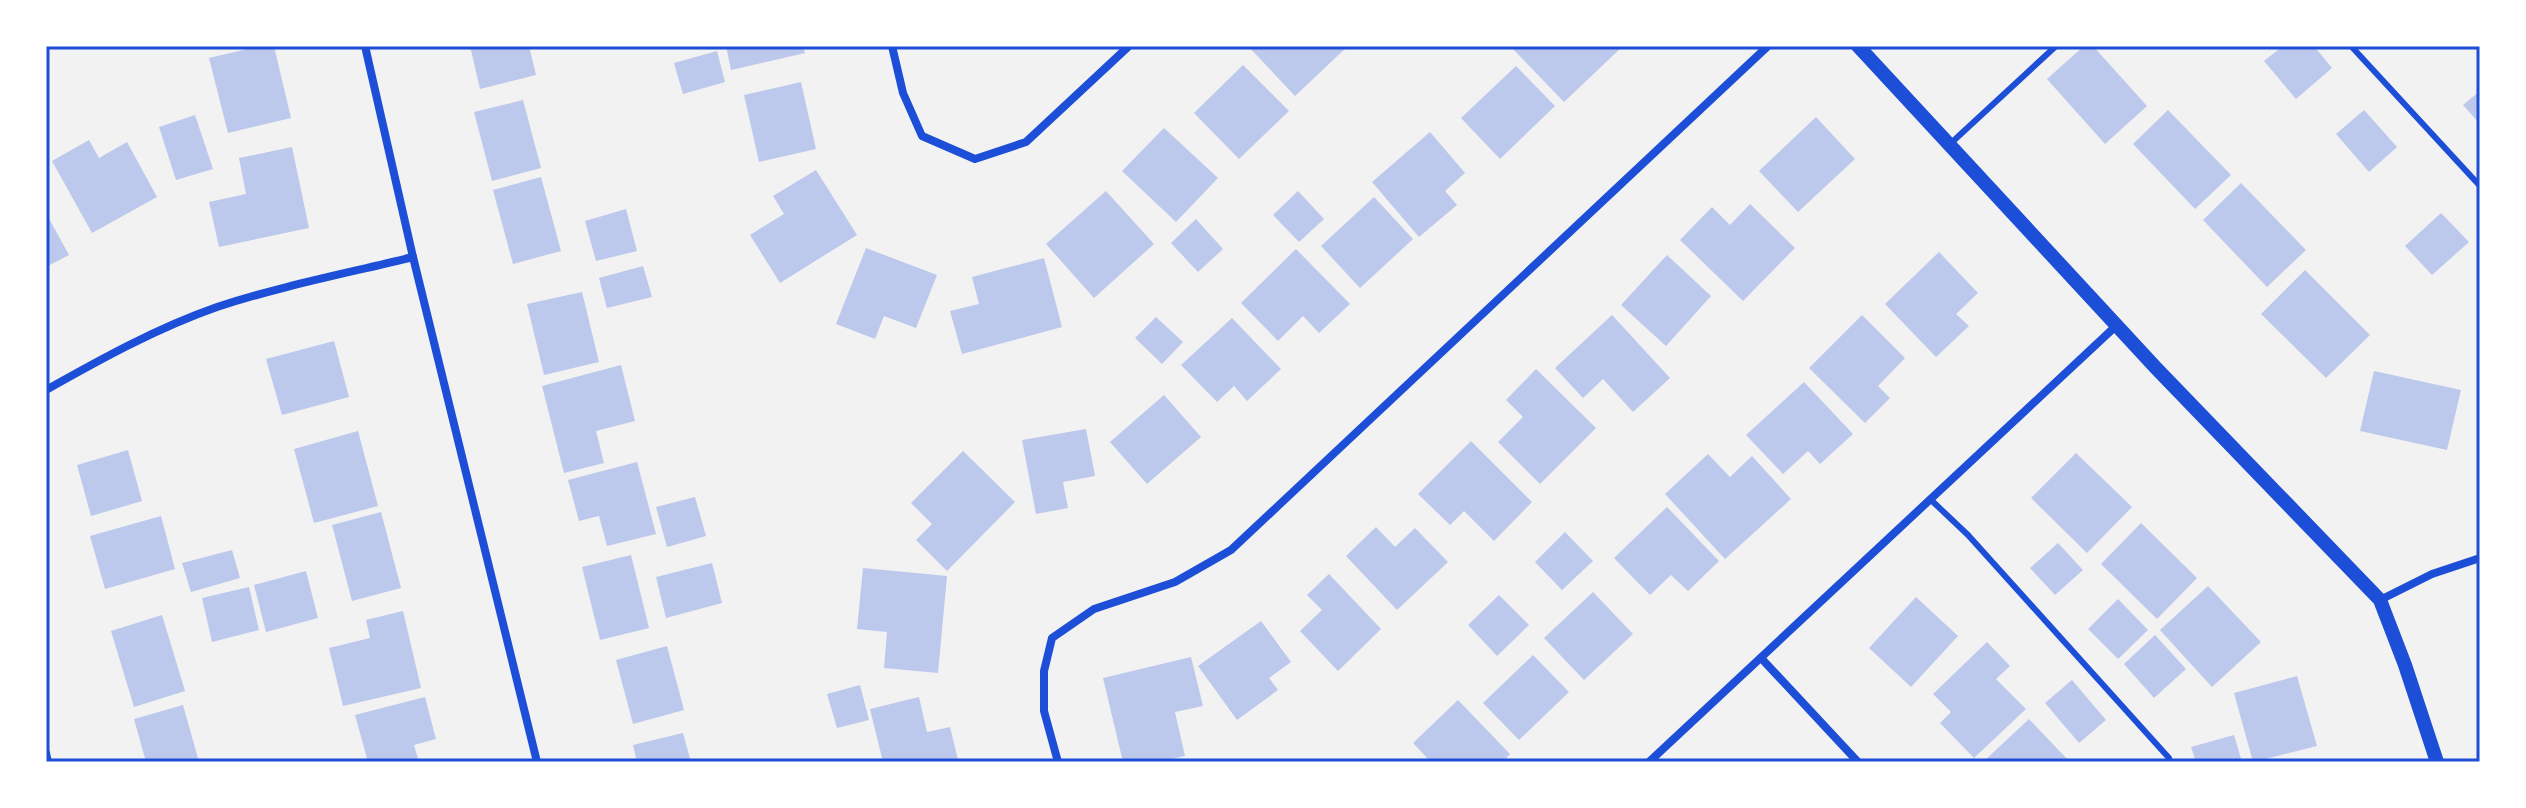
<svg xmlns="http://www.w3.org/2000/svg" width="2526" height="808" font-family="Manrope,sans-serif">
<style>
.building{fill:#bdc9ec}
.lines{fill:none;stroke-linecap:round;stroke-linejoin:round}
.service{stroke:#1d4ed8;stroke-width:6}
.minor{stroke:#1d4ed8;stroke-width:8}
.tertiary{stroke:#1d4ed8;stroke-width:14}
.neatline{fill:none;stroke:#1d4ed8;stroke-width:3}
</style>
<rect width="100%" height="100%" fill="#f2f2f2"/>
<!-- building -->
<g class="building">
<polygon points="260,46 274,46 291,118 228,133 209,58"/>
<polygon points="470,46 529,46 536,75 480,89"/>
<polygon points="726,46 803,46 805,53 731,70"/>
<polygon points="1248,46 1348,46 1295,96"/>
<polygon points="1510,46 1623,46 1564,102"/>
<polygon points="2084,46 2093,46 2147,106 2105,144 2047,79"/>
<polygon points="2283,46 2314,46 2332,68 2296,99 2264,61"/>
<polygon points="717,51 725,82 683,94 674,63"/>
<polygon points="1243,65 1289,111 1239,159 1194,113"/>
<polygon points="1516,66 1555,106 1500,159 1461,118"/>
<polygon points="801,82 816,149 759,162 744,95"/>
<polygon points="2480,91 2480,124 2463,105"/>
<polygon points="523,100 541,168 492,181 474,112"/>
<polygon points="2168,110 2231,175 2195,209 2133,144"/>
<polygon points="2364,110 2397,147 2369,172 2336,134"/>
<polygon points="195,115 213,169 176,180 159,127"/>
<polygon points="1816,117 1855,159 1798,212 1759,171"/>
<polygon points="1164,128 1218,178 1176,222 1122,171"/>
<polygon points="1430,132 1465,173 1445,191 1457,205 1419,237 1372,182"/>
<polygon points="89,140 99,158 127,142 157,197 92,233 52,161"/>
<polygon points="292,147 309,228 219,247 209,202 246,194 239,158"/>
<polygon points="816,170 857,235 780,283 750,235 784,214 773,196"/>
<polygon points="541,177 561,251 513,264 493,190"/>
<polygon points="2241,183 2306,250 2267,287 2203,220"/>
<polygon points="1106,191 1154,244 1094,298 1046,244"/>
<polygon points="1298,191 1324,219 1299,242 1273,215"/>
<polygon points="1374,197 1413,239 1360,288 1321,246"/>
<polygon points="1750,204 1795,248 1743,301 1680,240 1712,207 1730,225"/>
<polygon points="626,209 637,251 596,261 585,221"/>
<polygon points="46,213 69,255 46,267"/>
<polygon points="2441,213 2469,242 2432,275 2405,246"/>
<polygon points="1196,219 1223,249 1198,272 1171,243"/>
<polygon points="866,248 937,275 916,328 884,316 875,339 836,324"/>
<polygon points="1296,249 1350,304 1319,333 1303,316 1278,341 1241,303"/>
<polygon points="1939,252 1978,293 1956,314 1969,326 1936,357 1885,304"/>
<polygon points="1667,255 1711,296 1666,346 1621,305"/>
<polygon points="1044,258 1062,327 962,354 950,311 979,304 972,277"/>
<polygon points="643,266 652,297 607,308 599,278"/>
<polygon points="2305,270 2370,335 2326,378 2261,314"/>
<polygon points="582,292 599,362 544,375 527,304"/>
<polygon points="1612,315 1670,378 1633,412 1603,379 1583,398 1555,368"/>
<polygon points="1862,315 1905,358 1878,386 1890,398 1865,423 1809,368"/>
<polygon points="1156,317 1183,342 1162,364 1135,338"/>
<polygon points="1232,318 1281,369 1247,401 1234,386 1217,402 1181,365"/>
<polygon points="334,341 349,397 282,415 266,359"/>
<polygon points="621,365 635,421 596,431 604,463 564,473 542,386"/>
<polygon points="1536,369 1596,428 1540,484 1498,442 1523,417 1506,400"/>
<polygon points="2374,371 2461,390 2447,450 2360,431"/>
<polygon points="1804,382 1853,434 1820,464 1808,451 1783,474 1746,435"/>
<polygon points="1164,395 1201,437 1147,484 1110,442"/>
<polygon points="1086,429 1095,476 1063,482 1068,508 1036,514 1022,440"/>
<polygon points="358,431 378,506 314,523 294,449"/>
<polygon points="1471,441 1532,502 1494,541 1464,511 1450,525 1418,494"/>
<polygon points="128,450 142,501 91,516 77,465"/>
<polygon points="963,451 1015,502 947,571 916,540 932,524 911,503"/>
<polygon points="2076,453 2132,507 2087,553 2031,498"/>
<polygon points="1708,454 1730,477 1752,456 1791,499 1725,559 1665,494"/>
<polygon points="637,462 656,534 607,546 599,516 579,521 568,480"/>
<polygon points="695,497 706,536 667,547 656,507"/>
<polygon points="1667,507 1719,561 1688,591 1671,575 1650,595 1614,558"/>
<polygon points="381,512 401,588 352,601 332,525"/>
<polygon points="161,516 175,569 105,589 90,536"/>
<polygon points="2141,523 2197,578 2157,619 2101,564"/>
<polygon points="1376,527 1395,547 1415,528 1448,562 1397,610 1346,556"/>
<polygon points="1565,532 1593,561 1562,590 1535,562"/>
<polygon points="2058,543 2083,570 2055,595 2030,568"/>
<polygon points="232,550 240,578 191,592 182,563"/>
<polygon points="631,555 649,628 600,640 582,567"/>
<polygon points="712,563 722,603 666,618 656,577"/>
<polygon points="863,568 947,576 938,673 884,668 887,632 857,629"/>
<polygon points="306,571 318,618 266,632 254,585"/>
<polygon points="1329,574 1381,629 1338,671 1300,631 1322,610 1307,595"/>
<polygon points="2208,586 2261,642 2212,687 2160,630"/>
<polygon points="249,587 259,630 212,642 202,598"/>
<polygon points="1593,592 1633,634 1584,680 1544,638"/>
<polygon points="1499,595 1529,625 1497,656 1468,625"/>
<polygon points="1916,597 1958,636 1911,687 1869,648"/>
<polygon points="2118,599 2148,630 2118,659 2088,629"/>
<polygon points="403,611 421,688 343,706 329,648 370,638 366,620"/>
<polygon points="162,615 185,691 134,707 111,631"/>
<polygon points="1261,621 1291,662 1269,678 1278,690 1237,720 1198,666"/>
<polygon points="2155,635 2186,669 2154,698 2124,664"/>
<polygon points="1987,642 2010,666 1996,679 2026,709 1974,758 1940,723 1951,712 1933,694"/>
<polygon points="667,646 684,710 633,724 616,660"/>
<polygon points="1533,655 1569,692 1519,740 1483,703"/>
<polygon points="1191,657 1203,706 1175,712 1185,756 1157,762 1123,762 1103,678"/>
<polygon points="2297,676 2317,746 2253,762 2234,693"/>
<polygon points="2072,680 2106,720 2079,743 2045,703"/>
<polygon points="860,685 869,720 837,728 827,694"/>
<polygon points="425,697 436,739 414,745 419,762 368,762 355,715"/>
<polygon points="919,697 927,732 950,727 958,760 949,762 883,762 870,709"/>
<polygon points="1458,700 1510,754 1503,762 1431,762 1413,743"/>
<polygon points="183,705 199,762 146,762 134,719"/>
<polygon points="2029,719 2070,762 1983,762"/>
<polygon points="683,733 691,762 637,762 633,745"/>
<polygon points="2234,735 2242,762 2196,762 2191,747"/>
</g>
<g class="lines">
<!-- service -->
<g class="service">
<polyline points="2351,46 2480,186"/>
<polyline points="1950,144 2056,46"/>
<polyline points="1930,499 1968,535 2169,758 2170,762"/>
</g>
<!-- minor -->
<g class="minor">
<polyline points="365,46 413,257 537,762"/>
<polyline points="892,46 903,93 922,136 975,159 1026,142 1129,46"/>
<path d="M46,390C101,359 157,328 217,307C281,286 348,273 413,257"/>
<polyline points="2380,600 2432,574 2480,558"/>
<polyline points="1761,658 1858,762"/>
<polyline points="46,753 48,762"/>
<polyline points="1058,762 1044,711 1044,671 1052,638 1094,609 1175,582 1231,550 1768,46"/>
<polyline points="1649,762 2117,325"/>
</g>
<!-- tertiary -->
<polyline class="tertiary" points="1858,46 2156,368 2380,600 2405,665 2437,762"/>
</g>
<!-- border -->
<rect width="2526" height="808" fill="none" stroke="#ffffff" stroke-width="96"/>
<rect x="48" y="48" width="2430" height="712" class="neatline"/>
</svg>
